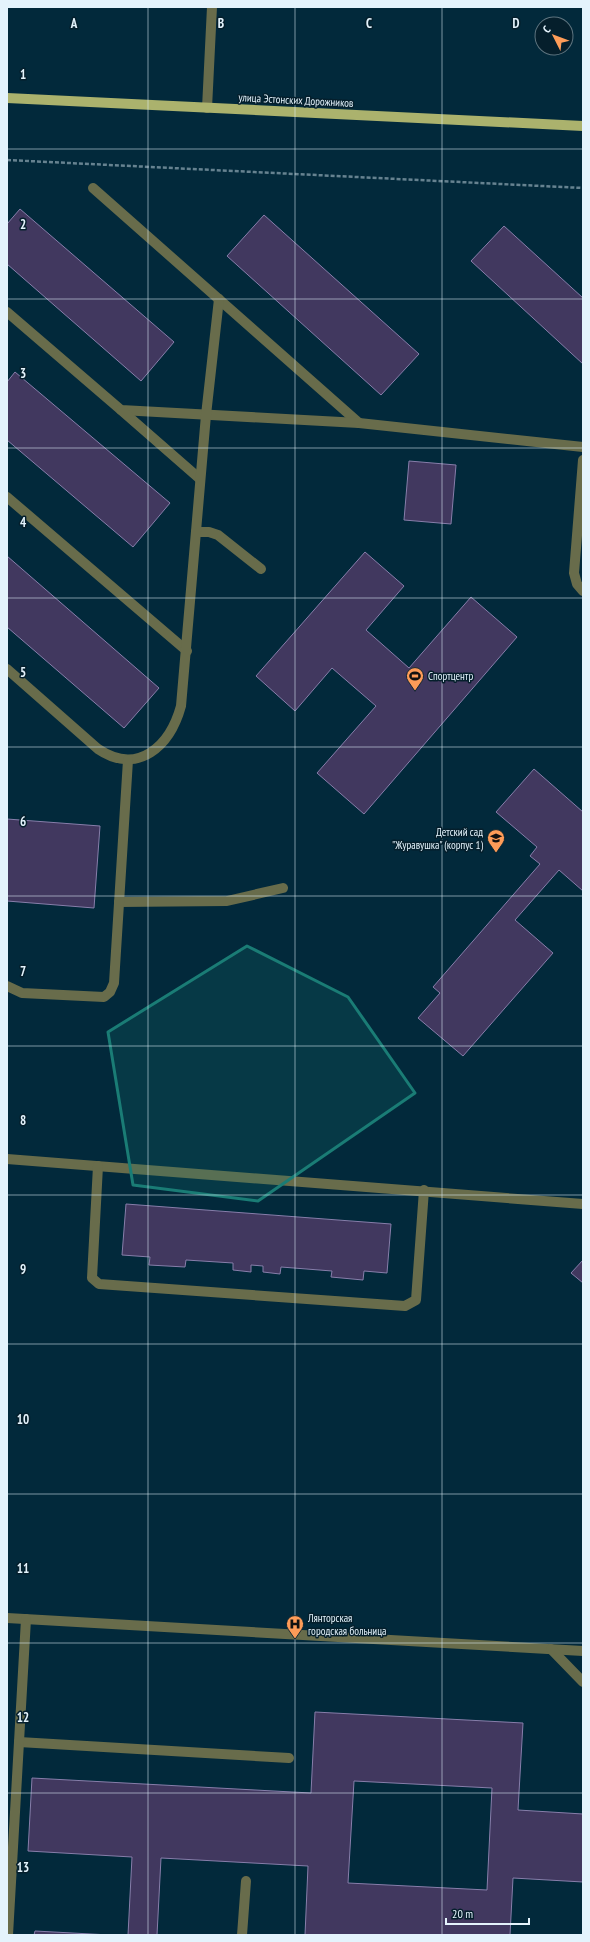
<svg xmlns="http://www.w3.org/2000/svg" width="590" height="1942" font-family="'PT Sans Narrow',sans-serif">
<style>
.building{fill:#41385f;stroke:#877eaa;fill-rule:evenodd}
.lines{fill:none;stroke-linecap:round;stroke-linejoin:round}
.path{stroke:#668290;stroke-width:2.5;stroke-dasharray:4 2;stroke-linecap:butt}
.minor{stroke:#686c4b;stroke-width:10}
.major{stroke:#abb26d;stroke-width:10}
.marked{fill:#1a7c75;fill-opacity:0.2;stroke:#1a7c75;stroke-width:3;stroke-linejoin:round}
.grid{fill:none;stroke:#e4f3fc;stroke-width:1;stroke-opacity:0.55}
.labels{text-anchor:middle;dominant-baseline:central;stroke-width:3;stroke-linejoin:round;paint-order:stroke}
.street-label{font-size:11px;fill:#e4f3fc;stroke:#051f2c}
.poi-label{font-size:11px;fill:#e4f3fc;stroke:#051f2c;text-anchor:start}
.grid-label{font-size:13px;text-anchor:middle;font-weight:bold;fill:#e4f3fc;stroke:#051f2c;stroke-width:3;stroke-linejoin:round;paint-order:stroke}
</style>
<rect width="100%" height="100%" fill="#02293b"/>
<!-- building -->
<g class="building">
<polygon points="20,209 174,342 141,381 7,264 7,224"/>
<polygon points="264,215 419,354 381,395 227,256"/>
<polygon points="504,226 583,298 583,364 471,261"/>
<polygon points="15,372 170,503 133,547 7,440 7,382"/>
<polygon points="409,461 456,465 451,524 404,520"/>
<polygon points="365,552 404,586 366,630 409,668 471,597 517,637 364,814 317,773 376,706 332,668 295,711 256,676"/>
<polygon points="7,556 159,688 124,728 7,627"/>
<polygon points="534,769 583,812 583,891 559,870 515,920 553,953 463,1056 418,1018 440,993 433,987 540,864 530,856 537,847 496,812"/>
<polygon points="7,819 100,826 94,908 7,901"/>
<polygon points="126,1204 391,1224 387,1273 364,1271 363,1280 331,1277 332,1271 281,1267 280,1274 263,1272 263,1266 251,1265 251,1272 233,1270 233,1263 186,1260 185,1267 149,1265 150,1257 122,1255"/>
<polygon points="583,1260 583,1283 571,1273"/>
<path d="M315,1712L523,1723L518,1810L583,1814V1882L513,1878L510,1935H305L308,1866L161,1858L157,1935H128L132,1857L28,1851L32,1778L311,1793ZM354,1781L492,1788L487,1890L348,1883Z"/>
<polygon points="35,1931 110,1935 34,1935"/>
</g>
<g class="lines">
<!-- path -->
<polyline class="path" points="7,160 583,188"/>
<!-- minor -->
<g class="minor">
<polyline points="207,108 212,7"/>
<polyline points="93,188 359,423"/>
<polyline points="7,312 121,410 359,423 583,447"/>
<polyline points="121,410 200,479"/>
<polyline points="583,460 574,573 577,584 583,591"/>
<polyline points="7,497 187,651"/>
<polyline points="196,532 209,532 218,535 261,569"/>
<path d="M7,669L98,749C138,776 170,746 181,706L206,415L219,299"/>
<polyline points="119,902 227,901 283,888"/>
<polyline points="7,986 22,993 104,997 110,992 114,983 128,760"/>
<polyline points="7,1159 583,1204"/>
<polyline points="98,1166 92,1278 99,1284 405,1306 416,1300 424,1190"/>
<polyline points="7,1618 583,1651"/>
<polyline points="551,1649 583,1682"/>
<polyline points="19,1742 289,1758"/>
<polyline points="8,1935 26,1619"/>
<polyline points="242,1935 246,1881"/>
</g>
<!-- major -->
<polyline class="major" points="7,98 583,126"/>
</g>
<!-- marked area -->
<path class="marked" d="M247,946L348,997L415,1093L258,1201L133,1185L108,1032Z"/>
<!-- grid -->
<path class="grid" d="M148,7V1935M295,7V1935M442,7V1935M7,149H583M7,299H583M7,448H583M7,598H583M7,747H583M7,896H583M7,1046H583M7,1195H583M7,1344H583M7,1494H583M7,1643H583M7,1793H583"/>
<!-- icons -->
<defs>
<g id="stadium-pin" transform="scale(0.9)"><path d="M0 17L-7.5 6A9.5 9.5 0 1 1 7.5 6Z" fill="#fe9c58" stroke="#051f2c"/><path d="M0-5a6.5 5 0 1 0 0 10a6.5 5 0 1 0 0-10ZM-3.5-1.8h7v3.6h-7Z" fill="#111"/></g>
<g id="school-pin" transform="scale(0.9)"><path d="M0 17L-7.5 6A9.5 9.5 0 1 1 7.5 6Z" fill="#fe9c58" stroke="#051f2c"/><path d="M0-5L7-2L0 1L-7-2ZM-4 1L0 2.5L4 1V4Q0 6-4 4Z" fill="#111"/></g>
<g id="hospital-pin" transform="scale(0.9)"><path d="M0 17L-7.5 6A9.5 9.5 0 1 1 7.5 6Z" fill="#fe9c58" stroke="#051f2c"/><path d="M-5-5h3v3.5h4V-5h3V5h-3V1.5h-4V5h-3Z" fill="#111"/></g>
</defs>
<g fill-rule="evenodd">
<use href="#stadium-pin" x="415" y="676"/>
<use href="#school-pin" x="496" y="838"/>
<use href="#hospital-pin" x="295" y="1624"/>
</g>
<g class="labels">
<!-- street labels -->
<g class="street-label">
<text transform="translate(296 100) rotate(3)">улица Эстонских Дорожников</text>
</g>
<!-- poi labels -->
<g class="poi-label">
<text x="428" y="676">Спортцентр</text>
<text x="483" y="832" text-anchor="end">Детский сад<tspan x="483" dy="13">"Журавушка" (корпус 1)</tspan></text>
<text x="308" y="1618">Лянторская<tspan x="308" dy="13">городская больница</tspan></text>
</g>
</g>
<g class="grid-label">
<text x="74" y="28">A</text>
<text x="221" y="28">B</text>
<text x="369" y="28">C</text>
<text x="516" y="28">D</text>
<text x="23" y="79">1</text>
<text x="23" y="229">2</text>
<text x="23" y="378">3</text>
<text x="23" y="527">4</text>
<text x="23" y="677">5</text>
<text x="23" y="826">6</text>
<text x="23" y="976">7</text>
<text x="23" y="1125">8</text>
<text x="23" y="1274">9</text>
<text x="23" y="1424">10</text>
<text x="23" y="1573">11</text>
<text x="23" y="1722">12</text>
<text x="23" y="1872">13</text>
</g>
<!-- border -->
<rect width="590" height="1942" fill="none" stroke="#e4f3fc" stroke-width="16"/>
<!-- north arrow -->
<g transform="translate(554 36) rotate(312)"><circle r="19" fill="#051f2c" stroke="#5e747f"/>
<path d="M0-3L7 15L0 10L-7 15Z" fill="#fe9c58"/>
<text y="-6" font-size="11" font-weight="bold" text-anchor="middle" fill="#e4f3fc">С</text>
</g>
<!-- scale -->
<path d="M446 1918v6h83v-6" fill="none" stroke="#e4f3fc" stroke-width="2"/>
<text x="452" y="1918" font-size="12" fill="#e4f3fc" stroke="#051f2c" stroke-width="3" paint-order="stroke">20 m</text>
</svg>
